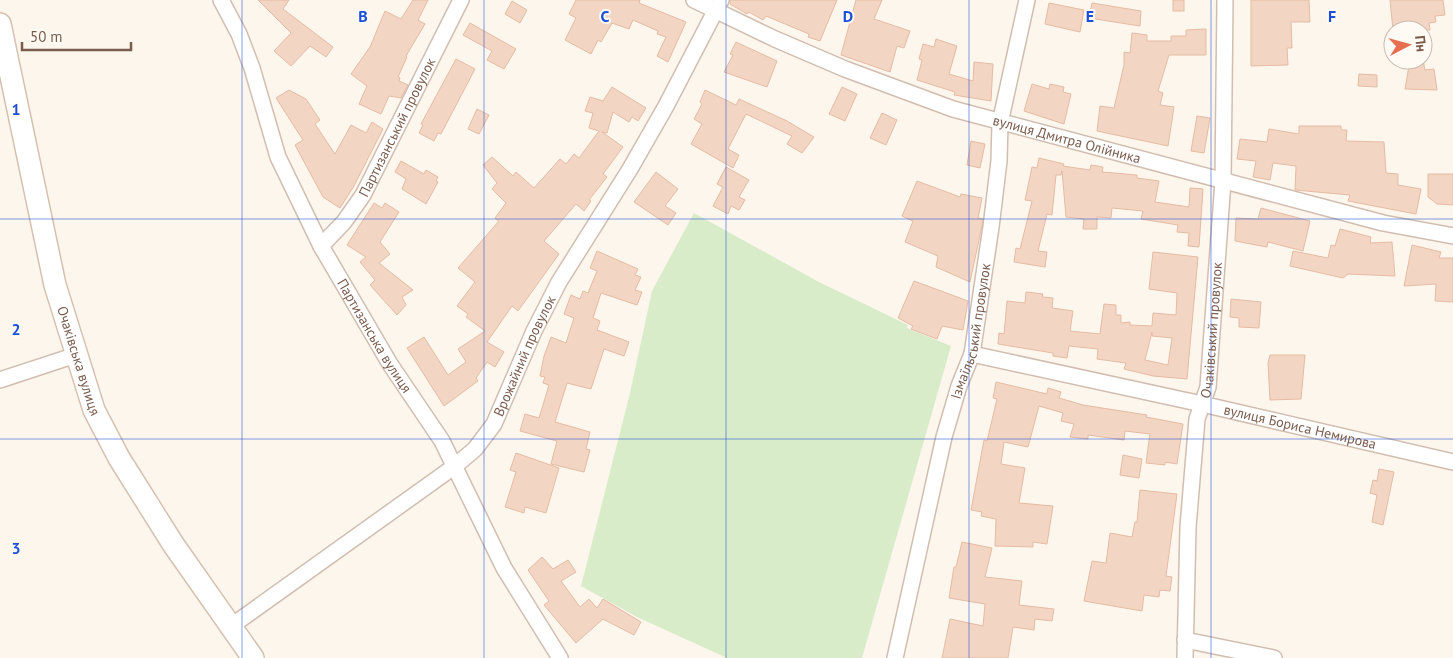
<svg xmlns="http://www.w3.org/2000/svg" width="1453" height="658" font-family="'PT Sans',sans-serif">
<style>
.green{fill:#d8ecc9}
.building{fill:#f3d5c3;stroke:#e6bba3;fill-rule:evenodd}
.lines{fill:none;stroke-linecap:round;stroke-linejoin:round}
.street-casing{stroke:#d1beb0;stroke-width:18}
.secondary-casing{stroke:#d6c0b0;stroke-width:24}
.street{stroke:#fff;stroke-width:15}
.secondary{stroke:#fff;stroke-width:21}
.grid{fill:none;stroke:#1d4ed8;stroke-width:1;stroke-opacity:0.55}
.labels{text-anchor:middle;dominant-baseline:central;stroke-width:4;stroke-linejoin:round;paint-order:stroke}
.street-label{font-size:14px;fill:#7a5c4d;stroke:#fffaf3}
.grid-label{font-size:16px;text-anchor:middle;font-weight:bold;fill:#1d4ed8;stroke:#fffaf3;stroke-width:4;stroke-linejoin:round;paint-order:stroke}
</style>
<rect width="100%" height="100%" fill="#fdf6ec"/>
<!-- green -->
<polygon class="green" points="694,213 819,282 908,325 907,328 951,346 862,658 727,658 637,617 581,586 630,393 652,291"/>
<!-- building -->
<g class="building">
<polygon points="258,0 289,0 283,9 333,47 326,57 310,46 291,66 274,51 291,33"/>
<polygon points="413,0 428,0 418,20 425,24 406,56 407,57 398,77 400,78 399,81 408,85 401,98 389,96 381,114 359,104 367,86 351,74 370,47 385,11 401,19"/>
<polygon points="576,0 640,0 639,3 686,22 668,62 657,56 666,37 657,34 658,31 633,20 629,29 612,23 601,42 598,40 591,54 565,40 576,18 569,14"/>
<polygon points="730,0 837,0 820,41 808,37 809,34 766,16 763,20 749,12 747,14 730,4"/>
<polygon points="856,0 882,0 874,19 910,31 904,48 897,46 890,72 841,55"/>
<rect x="1173" y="0" width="11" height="11"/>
<polygon points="1251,0 1309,0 1310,22 1291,22 1292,48 1287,48 1288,65 1251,66"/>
<polygon points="1390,0 1443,0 1445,15 1435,16 1436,22 1429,23 1430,30 1393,30"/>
<polygon points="512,1 527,10 520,23 505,14"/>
<polygon points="1049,3 1084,10 1080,32 1045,24"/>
<polygon points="1092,3 1141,11 1140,26 1089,18"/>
<polygon points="470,23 516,49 504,69 487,60 492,51 463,35"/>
<polygon points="1206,29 1206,55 1169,55 1158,91 1163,93 1160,105 1174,107 1168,146 1097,131 1100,106 1114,108 1124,65 1124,52 1130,53 1132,33 1147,35 1147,41 1171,41 1171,36 1186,36 1186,30"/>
<polygon points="936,39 957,46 949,74 973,81 974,62 993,64 991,101 954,95 955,92 917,80 922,60 919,59 923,44 934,47"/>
<polygon points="736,42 777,61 767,87 724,72 733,55 730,54"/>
<polygon points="456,59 475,69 441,134 438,133 434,141 419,133 423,125 421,124"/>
<polygon points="1410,60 1423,60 1425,70 1434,69 1437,90 1405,89"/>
<polygon points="1359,74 1377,75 1377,87 1358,86"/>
<polygon points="1032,84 1049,89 1050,84 1064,87 1063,92 1071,94 1064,124 1024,111"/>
<polygon points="612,87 646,108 638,121 632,117 629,122 613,112 607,133 602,132 623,147 603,174 607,177 589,200 591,201 584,211 576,204 544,241 559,254 518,311 512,306 487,342 504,352 495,367 487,362 476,378 478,381 444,406 407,348 424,337 448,375 466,362 458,349 485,331 466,317 468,314 457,306 475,282 458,268 499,221 495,218 506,203 492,189 497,183 483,165 492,157 513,176 516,172 534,188 560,159 566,164 574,154 579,158 599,131 589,128 593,113 585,111 590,97 603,101"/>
<polygon points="842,87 857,94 845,121 829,114"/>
<polygon points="289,90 306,99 320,120 315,124 335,154 351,125 366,133 372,122 383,129 354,186 340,208 323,197 295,145 303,140 276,98"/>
<polygon points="705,90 736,105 739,99 787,121 814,137 802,153 787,144 792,136 746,114 728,149 739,155 733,168 691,144 702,124 694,119 702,104 700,102"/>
<polygon points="477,109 489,115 479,134 468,129"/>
<polygon points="882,113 897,120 886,145 870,138"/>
<polygon points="1197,116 1210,118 1204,153 1191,151"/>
<polygon points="1299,126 1341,126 1341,130 1347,130 1346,141 1384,142 1386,173 1398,174 1398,185 1421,189 1416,214 1348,201 1350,195 1295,190 1296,166 1273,163 1270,180 1253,177 1256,161 1237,159 1240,139 1267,142 1269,129 1299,134"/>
<polygon points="971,141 985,144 980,168 967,165"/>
<polygon points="1039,158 1064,164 1063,166 1090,170 1091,165 1103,167 1102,172 1137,175 1137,178 1159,181 1155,202 1189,207 1190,188 1203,189 1199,247 1188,246 1189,233 1177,232 1178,225 1141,219 1143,211 1112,208 1111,218 1097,217 1097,229 1083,229 1084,219 1066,217 1062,171 1061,175 1056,175 1052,215 1047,214 1038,251 1047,252 1045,267 1014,262 1016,248 1020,249 1032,201 1025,200 1032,167 1037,168"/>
<polygon points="401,161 424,174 426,170 438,177 436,181 438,182 426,204 402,189 406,179 395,172"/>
<polygon points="726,167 749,180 739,197 745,200 739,210 731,206 728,214 713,206 723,187 717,184"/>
<polygon points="656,172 678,189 665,206 676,213 668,225 634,202"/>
<polygon points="1428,174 1453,174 1453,205 1437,204 1428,197"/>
<polygon points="917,181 960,197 961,194 982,198 978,218 983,219 982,226 970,282 936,267 938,256 905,242 913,221 902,216"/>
<polygon points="374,203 382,208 385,203 399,212 380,242 390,254 379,263 413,290 402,297 406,305 397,315 370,285 375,280 360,262 366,257 347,245"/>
<polygon points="1261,208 1310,221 1303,251 1268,242 1267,247 1235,241 1236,218 1258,219"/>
<polygon points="1340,229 1371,237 1370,243 1392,242 1395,276 1348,274 1343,278 1290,266 1293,251 1328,258 1331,245 1335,246"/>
<polygon points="1412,245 1441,252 1439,258 1453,258 1453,302 1435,301 1436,284 1404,286"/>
<polygon points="597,251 638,269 635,275 641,277 635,290 642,292 637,305 601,293 593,318 600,321 597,330 629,342 624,356 604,349 591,389 567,383 555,422 590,432 586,449 590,450 584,472 551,464 557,441 520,431 525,414 539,418 549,385 543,383 545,377 540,376 544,356 551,337 566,343 574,318 564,314 571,295 580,299 583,291 588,293 597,271 590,268"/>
<path d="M1153,252L1198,257L1187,379L1153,376L1124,369L1126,363L1097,359L1098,349L1069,346L1067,358L1053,356V353L998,344L999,333L1004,334L1007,301L1025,303L1026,292L1043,294L1042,297L1053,298L1052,308L1073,311L1070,331L1100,334L1104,304L1116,305V315H1121V323L1130,322V325L1152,326L1153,313L1176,315L1177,293L1149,289ZM1152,332V336L1172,338L1168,365L1145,360Z"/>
<polygon points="914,281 968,301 963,330 942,326 937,339 911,329 913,326 898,318"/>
<polygon points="1231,299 1261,302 1259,328 1239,327 1239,318 1230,317"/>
<polygon points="1270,355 1305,355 1301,399 1270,400 1268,363"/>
<polygon points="996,382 1047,394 1048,388 1061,392 1059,398 1083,405 1147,415 1146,417 1183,424 1177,464 1165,462 1165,465 1146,463 1150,434 1125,431 1124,440 1088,435 1088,439 1070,437 1074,424 1061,421 1063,413 1039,406 1028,447 1004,442 1001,464 1025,468 1019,503 1053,506 1047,544 1033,542 1033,547 995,546 996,519 981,516 982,512 971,510 984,440 987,441 997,399 993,398"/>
<polygon points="516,453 559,468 546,513 525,507 524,513 505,507 516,472 510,470"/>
<polygon points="1123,455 1142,459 1139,478 1120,475"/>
<polygon points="1379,469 1394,472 1383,525 1372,522 1377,495 1370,493 1373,480 1377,481"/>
<polygon points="1140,490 1177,494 1166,576 1172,577 1170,591 1160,590 1159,597 1144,595 1142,611 1084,601 1092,561 1106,563 1110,533 1132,537 1135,522 1137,522"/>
<polygon points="962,542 992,548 985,577 1022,581 1019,605 1054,609 1052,621 1035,619 1034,630 1013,627 1008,658 942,658 950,619 983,626 985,604 949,598 954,567 956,567"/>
<polygon points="542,557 553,569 568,560 576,572 561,581 580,607 589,599 597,608 603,599 641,622 634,635 603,619 576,643 544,605 549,601 528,570"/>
</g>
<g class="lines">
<!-- street casing -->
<g class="street-casing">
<g id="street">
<path id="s1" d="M221,0L239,34L252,68L278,157L321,246L390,364L442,441L504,568L560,658"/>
<path id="s2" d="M694,0L775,39L845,69L953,109L1383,223L1453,236"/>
<path id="s3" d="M321,246L344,222L363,195L461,0"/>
<path id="s4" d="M972,354L1202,404L1453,462"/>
<polyline points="0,380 76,355"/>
<path id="s5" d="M230,627L455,466L475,449L494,424L534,331L559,282L630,169L666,106L721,0"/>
<polyline points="1185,640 1274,658"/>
<path id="s6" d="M895,658L944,437L959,386L972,354L991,227L999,161L1000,123L1027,0"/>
<path id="s7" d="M1185,658L1188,527L1197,419L1208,387L1223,181L1225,0"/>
</g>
</g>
<!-- secondary casing -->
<g class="secondary-casing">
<g id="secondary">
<path id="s8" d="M0,24L55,285L94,410L119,458L173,544L253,658"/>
</g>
</g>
<!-- street -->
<use href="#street" class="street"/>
<!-- secondary -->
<use href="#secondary" class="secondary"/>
</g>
<!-- grid -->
<path class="grid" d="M242,0V658M484,0V658M726,0V658M969,0V658M1211,0V658M0,219H1453M0,439H1453"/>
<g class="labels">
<!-- street labels -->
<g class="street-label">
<text stroke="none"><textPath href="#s3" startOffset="142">Партизанський провулок</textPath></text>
<text stroke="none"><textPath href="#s2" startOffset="399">вулиця Дмитра Олійника</textPath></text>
<text stroke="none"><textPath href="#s7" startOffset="330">Очаківський провулок</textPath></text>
<text stroke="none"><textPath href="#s6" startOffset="336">Ізмаїльський провулок</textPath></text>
<text stroke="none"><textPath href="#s1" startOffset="371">Партизанська вулиця</textPath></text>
<text stroke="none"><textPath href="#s5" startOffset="409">Врожайний провулок</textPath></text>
<text stroke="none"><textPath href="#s8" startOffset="346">Очаківська вулиця</textPath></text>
<text stroke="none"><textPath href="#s4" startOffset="336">вулиця Бориса Немирова</textPath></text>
</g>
</g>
<g class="grid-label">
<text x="363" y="22">B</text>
<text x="605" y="22">C</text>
<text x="848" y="22">D</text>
<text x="1090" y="22">E</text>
<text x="1332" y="22">F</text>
<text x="16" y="115">1</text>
<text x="16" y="335">2</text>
<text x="16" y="554">3</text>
</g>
<!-- north arrow -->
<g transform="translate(1408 45) rotate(84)"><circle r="24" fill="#fffaf3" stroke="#cabbb1"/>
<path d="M0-4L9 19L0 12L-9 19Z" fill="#e76f51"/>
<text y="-8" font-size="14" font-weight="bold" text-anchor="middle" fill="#7a5c4d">Пн</text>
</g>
<!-- scale -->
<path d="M22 42v8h109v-8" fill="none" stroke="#7a5c4d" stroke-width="2.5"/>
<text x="30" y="42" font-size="15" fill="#7a5c4d" stroke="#fffaf3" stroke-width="4" paint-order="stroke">50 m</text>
</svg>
